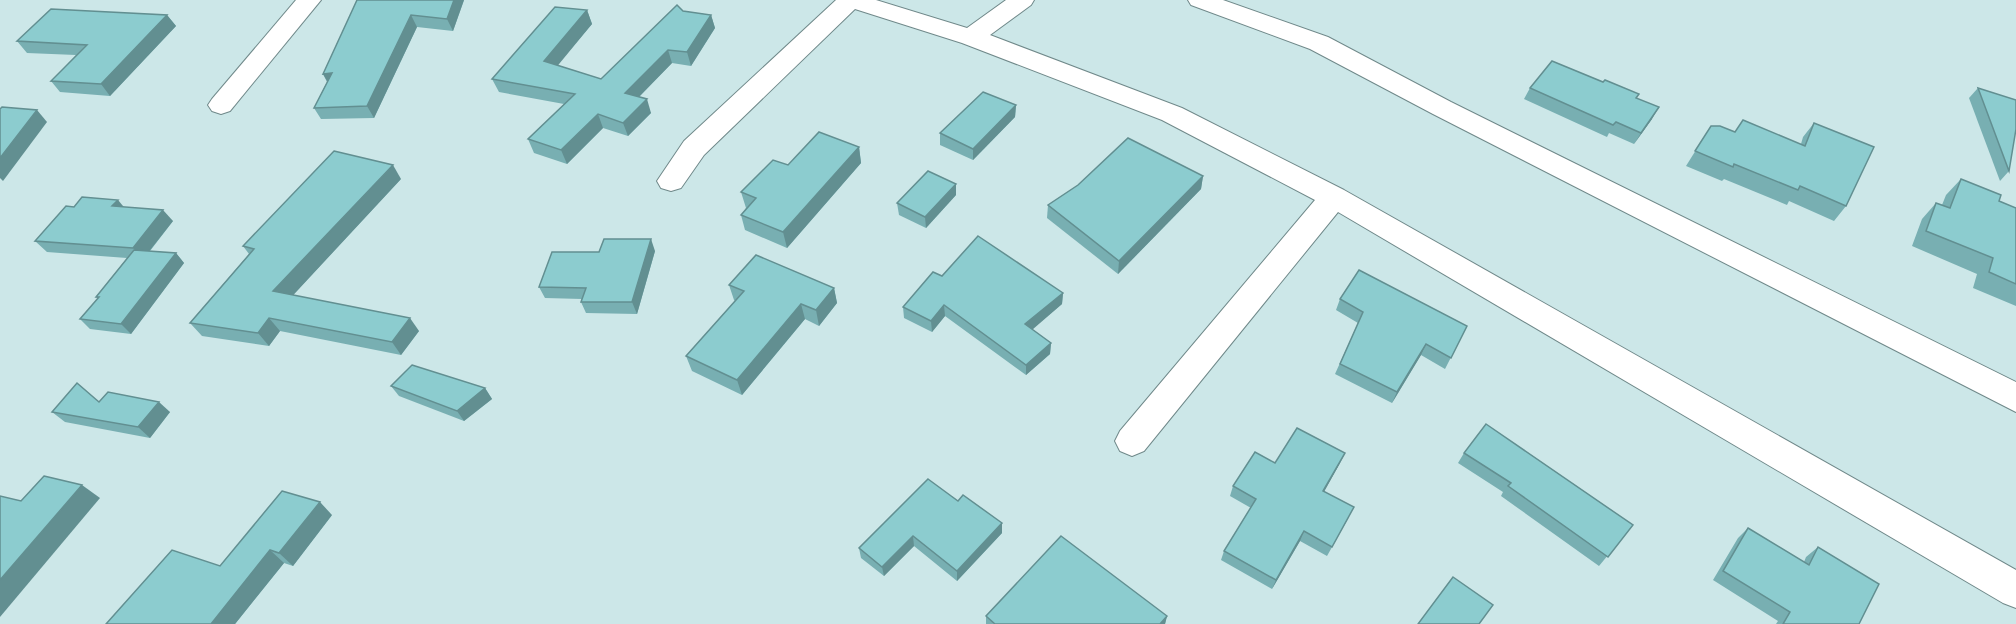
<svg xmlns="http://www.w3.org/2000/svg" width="2016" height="624" font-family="Signika,sans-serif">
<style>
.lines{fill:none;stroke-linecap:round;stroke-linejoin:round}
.minor-casing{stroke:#70898a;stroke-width:2}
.minor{fill:#fff;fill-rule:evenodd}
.wall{fill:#78afb2}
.shaded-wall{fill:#628f91}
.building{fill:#8ccccf;stroke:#628f91;stroke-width:1.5}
</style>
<rect width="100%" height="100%" fill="#cce7e8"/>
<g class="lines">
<!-- minor casing -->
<g class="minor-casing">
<g id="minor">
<polygon points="296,0 321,0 230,111 221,114 212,111 208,105 212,99"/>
<polygon points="836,0 876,0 967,28 1006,0 1034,0 1031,5 990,35 1182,108 1344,190 2016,570 2016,608 2003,603 1338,212 1144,451 1132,456 1120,451 1115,441 1120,431 1315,200 1162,120 962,43 855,9 704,155 681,188 671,191 661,188 657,181 684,141"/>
<polygon points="1188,0 1223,0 1328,37 1451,102 2016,382 2016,412 1433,114 1310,49 1191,5"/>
</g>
</g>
<!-- minor -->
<use href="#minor" class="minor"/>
</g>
<!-- wall -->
<g class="wall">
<polygon points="357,0 464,0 453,31 417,27 374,118 321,119 314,108 327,82 323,74"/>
<polygon points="587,10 592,24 557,65 601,79 683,11 711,15 715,28 691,66 672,63 639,97 651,113 628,136 603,128 567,164 534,153 528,139 564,104 499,92 492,79"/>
<polygon points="167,15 176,26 110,96 60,92 51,81 76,55 27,53 17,41"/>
<polygon points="1530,88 1637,98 1652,119 1634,144 1609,133 1607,137 1524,99"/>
<polygon points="1978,88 2009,171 2000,181 1969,98"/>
<polygon points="1016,105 1015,117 973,160 940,145 940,133"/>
<polygon points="1814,123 1846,206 1834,221 1789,201 1787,205 1724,179 1722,181 1686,166 1711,126 1735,132 1801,144 1803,137"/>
<polygon points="859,147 861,163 787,248 745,230 741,215 746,208 741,192 788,165"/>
<polygon points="1203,176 1201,189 1118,274 1047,218 1048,205"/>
<polygon points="401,179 293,295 419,331 401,355 280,331 269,346 202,336 190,323 249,254 243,246"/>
<polygon points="1961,179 1999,201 2016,208 2016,306 1973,288 1977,274 1912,246 1922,219 1936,203 1942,205 1946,195"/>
<polygon points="956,195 926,228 899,215 897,203"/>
<polygon points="74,207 124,207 173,221 150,251 176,253 184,263 131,334 90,329 80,319 98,299 96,297 127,258 47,252 35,241"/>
<polygon points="655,251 637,314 586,313 581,302 582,299 545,298 539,287 599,252"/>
<polygon points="942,276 1063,293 1062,304 1032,329 1051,343 1050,354 1026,375 945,316 932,332 904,318 903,307"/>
<polygon points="729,285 834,288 837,303 819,326 805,319 742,395 692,371 686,356 735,301 734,300"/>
<polygon points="1340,299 1467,326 1445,369 1421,355 1392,403 1335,374 1358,323 1336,310"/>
<polygon points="391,386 485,388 492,399 464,421 399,396"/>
<polygon points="99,402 170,412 150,438 65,422 52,412"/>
<polygon points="1464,453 1633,525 1599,566 1501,496 1503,492 1458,463"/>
<polygon points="1275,463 1340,463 1324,491 1349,517 1327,556 1300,541 1272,589 1221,560 1224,551 1251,508 1230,496 1233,486"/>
<polygon points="958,501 1002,523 1002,533 957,581 914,546 884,576 861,558 859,548"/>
<polygon points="332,515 293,566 284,563 235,624 106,624 220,566"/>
<polygon points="1748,528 1804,562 1806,557 1818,547 1859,624 1776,624 1778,621 1713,580 1738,538"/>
<polygon points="986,616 1167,616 1165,624 986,624"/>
</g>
<!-- shaded-wall -->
<g class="shaded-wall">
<polygon points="454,0 464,0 453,31 447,19"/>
<polygon points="587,10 592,24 550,75 544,61"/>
<polygon points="167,15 176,26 110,96 101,84"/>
<polygon points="411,15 417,27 374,118 367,106"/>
<polygon points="711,15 715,28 691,66 687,52"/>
<polygon points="668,50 672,63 630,106 625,93"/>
<polygon points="332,73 330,86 323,74"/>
<polygon points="647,99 651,113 628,136 623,123"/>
<polygon points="1016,105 1015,117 973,160 973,149"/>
<polygon points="1659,107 1652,119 1634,144 1641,133"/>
<polygon points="37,110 47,122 3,181 0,178 0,158"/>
<polygon points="598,114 603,128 567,164 561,150"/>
<polygon points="859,147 861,163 787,248 783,232"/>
<polygon points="393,165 401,179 284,305 273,291"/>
<polygon points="1203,176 1201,189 1118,274 1119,261"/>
<polygon points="956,184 956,195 926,228 925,217"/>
<polygon points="118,200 128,212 112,206"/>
<polygon points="163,210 173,221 143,259 133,248"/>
<polygon points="651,239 655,251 637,314 632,302"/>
<polygon points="176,253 184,263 131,334 121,324"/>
<polygon points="834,288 837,303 819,326 816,310"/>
<polygon points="1063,293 1062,304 1025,336 1025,324"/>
<polygon points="801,304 805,319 742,395 737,380"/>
<polygon points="944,305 945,316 932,332 931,321"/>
<polygon points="269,318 280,331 269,346 258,333"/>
<polygon points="410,318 419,331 401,355 392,342"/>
<polygon points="1051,343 1050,354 1026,375 1026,365"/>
<polygon points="1426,344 1421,355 1392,403 1397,392"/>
<polygon points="485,388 492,399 464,421 457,411"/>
<polygon points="159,402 170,412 150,438 138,427"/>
<polygon points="1345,453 1340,463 1319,501 1323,491"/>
<polygon points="82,485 100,498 0,617 0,580"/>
<polygon points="320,502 332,515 293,566 279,553"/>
<polygon points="1002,523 1002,533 957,581 957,571"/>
<polygon points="1304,531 1300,541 1272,589 1276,580"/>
<polygon points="913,536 914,546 884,576 882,567"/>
<polygon points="270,550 284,563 235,624 211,624"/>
<polygon points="1167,616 1165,624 1160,624"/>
</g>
<!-- building -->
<g class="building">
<polygon points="357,0 454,0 447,19 411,15 367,106 314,108 332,73 323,74"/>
<polygon points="677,5 683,11 711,15 687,52 668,50 625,93 647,99 623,123 598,114 561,150 528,139 575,94 492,79 555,7 587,10 544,61 601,79"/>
<polygon points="51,9 167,15 101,84 51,81 87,45 17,41"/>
<polygon points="1552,61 1603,82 1605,80 1639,94 1636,98 1659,107 1641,133 1616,122 1613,125 1530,88"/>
<polygon points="1978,88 2016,100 2016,129 2009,171"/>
<polygon points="983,92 1016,105 973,149 940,133"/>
<polygon points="2,107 37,110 0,158 0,109"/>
<polygon points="1743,120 1805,146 1814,123 1874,147 1846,206 1800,186 1798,190 1734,164 1733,167 1695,151 1711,126 1720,126 1735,132"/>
<polygon points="819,132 859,147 783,232 741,215 756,198 741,192 773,160 788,165"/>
<polygon points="1128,138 1203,176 1119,261 1048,205 1078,185"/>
<polygon points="334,151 393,165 273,291 410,318 392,342 269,318 258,333 190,323 254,249 243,246"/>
<polygon points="928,171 956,184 925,217 897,203"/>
<polygon points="1961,179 2001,195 1999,201 2016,208 2016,284 1989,272 1993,258 1926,231 1936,203 1950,208"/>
<polygon points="82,197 118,200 112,206 163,210 133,248 35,241 66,206 74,207"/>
<polygon points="978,236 1063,293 1025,324 1051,343 1026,365 944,305 931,321 903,307 933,272 942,276"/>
<polygon points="604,239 651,239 632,302 581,302 586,288 539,287 552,252 599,252"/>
<polygon points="134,250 176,253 121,324 80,319 99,297 96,297"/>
<polygon points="756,255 834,288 816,310 801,304 737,380 686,356 744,291 729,285"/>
<polygon points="1359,270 1467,326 1451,358 1426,344 1397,392 1340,364 1363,312 1340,299"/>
<polygon points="412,365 485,388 457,411 391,386"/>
<polygon points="77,383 99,402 108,392 159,402 138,427 52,412"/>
<polygon points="1486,424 1633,525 1608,557 1508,486 1511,483 1464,453"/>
<polygon points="1297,428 1345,453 1323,491 1354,507 1332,547 1304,531 1276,580 1224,551 1256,499 1233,486 1255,452 1275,463"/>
<polygon points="44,476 82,485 0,580 0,496 21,501"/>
<polygon points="928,479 958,501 963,495 1002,523 957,571 913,536 882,567 859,548"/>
<polygon points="282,491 320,502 279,553 270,550 211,624 106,624 172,550 220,566"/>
<polygon points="1748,528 1809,565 1818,547 1879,584 1859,624 1783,624 1790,612 1723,571"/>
<polygon points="1061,536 1167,616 1160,624 995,624 986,616"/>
<polygon points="1453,577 1493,605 1479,624 1418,624"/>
</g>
</svg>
